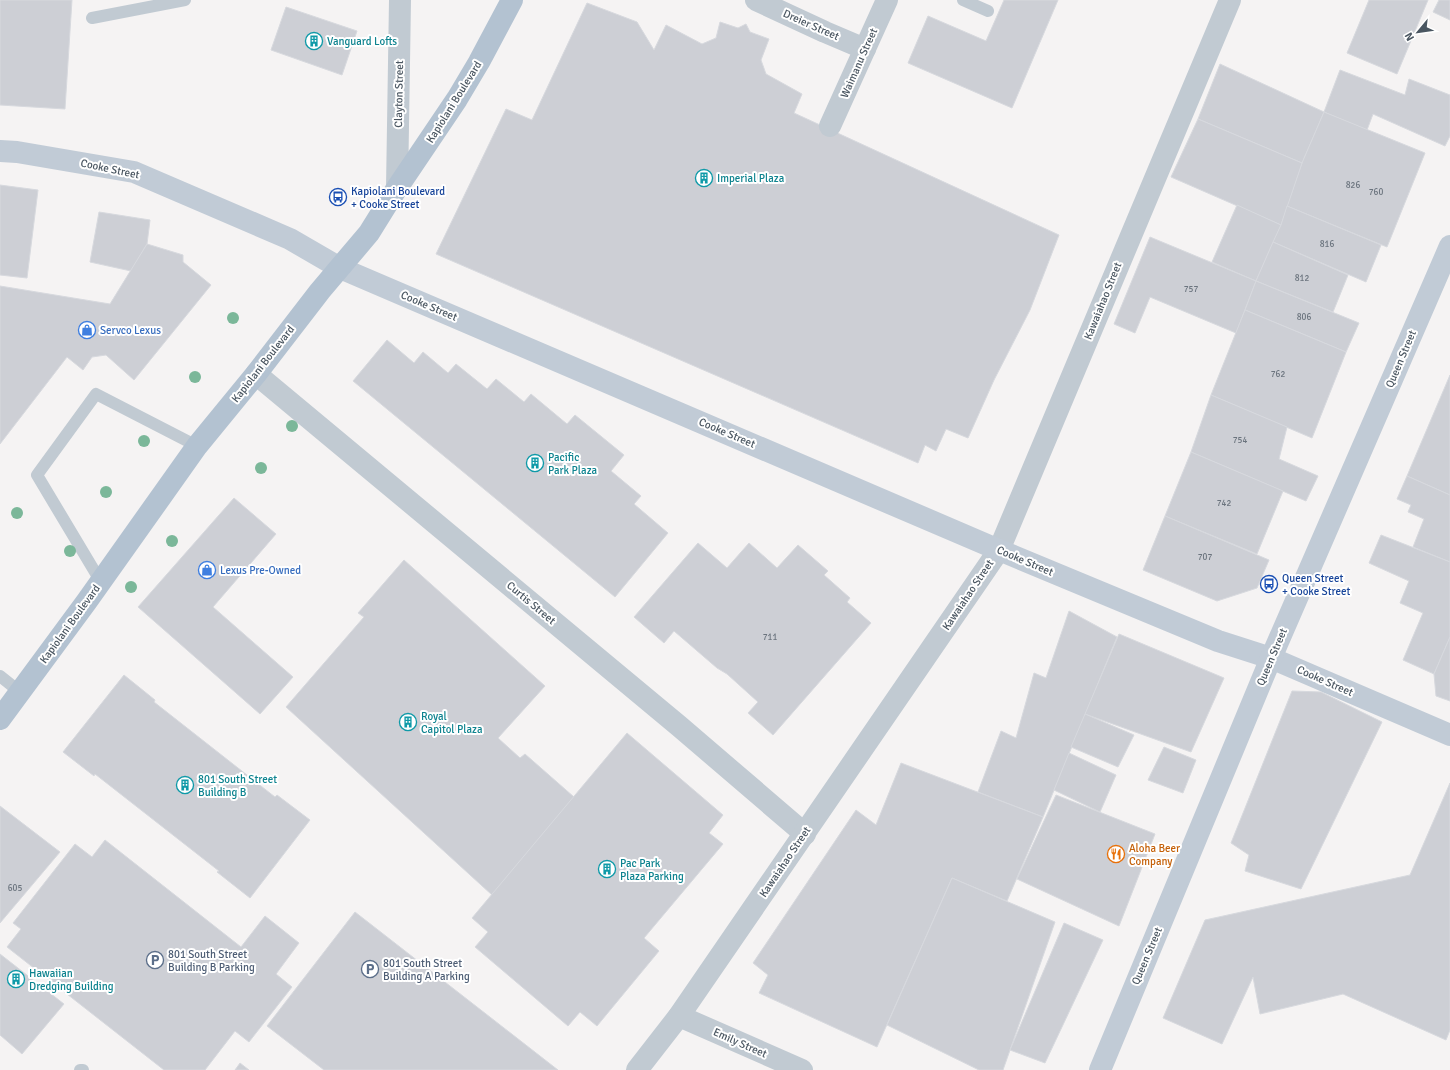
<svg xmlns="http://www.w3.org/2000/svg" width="1450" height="1070" font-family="Signika,sans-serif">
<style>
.building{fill:#cdcfd5;stroke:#d7d9de}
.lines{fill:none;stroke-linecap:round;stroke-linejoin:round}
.lane{stroke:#c1cad2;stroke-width:12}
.street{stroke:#c1cad2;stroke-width:22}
.secondary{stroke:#c1cbd6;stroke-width:22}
.primary{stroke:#b3c2d1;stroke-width:22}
.tree{fill:#7bb799}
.labels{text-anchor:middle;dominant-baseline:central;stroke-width:4;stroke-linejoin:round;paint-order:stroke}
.number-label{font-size:9px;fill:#6b747e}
.street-label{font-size:11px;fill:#4a5661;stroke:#fff}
.culture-label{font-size:11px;fill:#0d838f;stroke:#fff;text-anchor:start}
.transit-label{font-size:11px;fill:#164399;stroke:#fff;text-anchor:start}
.shop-label{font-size:11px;fill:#366cbe;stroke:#fff;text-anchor:start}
.food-label{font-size:11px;fill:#c56008;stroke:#fff;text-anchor:start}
.service-label{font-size:11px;fill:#4e5e75;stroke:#fff;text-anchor:start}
</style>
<rect width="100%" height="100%" fill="#f5f3f3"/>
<!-- building -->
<g class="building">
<polygon points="0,0 72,0 65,109 0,105"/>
<polygon points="1004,0 1058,0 1012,108 908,63 928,16 986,41"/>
<polygon points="1369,0 1428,0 1397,74 1347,53"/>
<polygon points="1439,0 1450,0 1450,20 1433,12"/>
<polygon points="587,3 637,22 654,50 666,25 702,44 716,38 720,22 738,28 746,24 750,32 769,39 761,60 766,74 802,94 794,113 1059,235 1030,310 994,380 968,438 946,429 936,451 925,445 918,463 436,254 506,109 532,120"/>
<polygon points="286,7 357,31 342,75 271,50"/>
<polygon points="1220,64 1324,112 1302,163 1198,119"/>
<polygon points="1340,70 1405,95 1409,79 1450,95 1450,136 1445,146 1373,114 1367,130 1324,112"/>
<polygon points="1324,112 1425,153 1387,247 1287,206 1302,163"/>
<polygon points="1198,119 1302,163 1281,225 1171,177"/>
<polygon points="0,185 38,190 27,278 0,275"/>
<polygon points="1237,205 1281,225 1256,281 1212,262"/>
<polygon points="1287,206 1381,245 1366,282 1273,242 1281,225"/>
<polygon points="99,212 150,220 147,244 131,271 90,262"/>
<polygon points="1150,237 1256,281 1236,333 1150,297 1135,333 1114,324"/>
<polygon points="1273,242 1348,275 1333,312 1256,281"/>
<polygon points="147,244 183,255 183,262 211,285 134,380 106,355 92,357 83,370 67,357 0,444 0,286 110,304"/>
<polygon points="1256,281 1359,323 1346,352 1245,310"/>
<polygon points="1245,310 1346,352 1312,438 1211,395"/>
<polygon points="387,340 414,363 423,352 448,373 456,364 487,389 496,379 524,402 531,394 567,424 575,415 624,455 611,471 641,496 634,504 668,533 615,597 353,381"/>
<polygon points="1450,375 1450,495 1407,476"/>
<polygon points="1211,395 1287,427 1279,459 1318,476 1306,501 1191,452"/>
<polygon points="1191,452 1283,491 1257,554 1165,516"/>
<polygon points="1407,476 1450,495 1450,562 1413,547 1424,519 1408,512 1411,505 1397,499"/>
<polygon points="234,498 276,534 213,607 293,677 260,714 138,607"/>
<polygon points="1165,516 1269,560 1257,588 1217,601 1143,570"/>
<polygon points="1381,535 1450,562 1450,637 1434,674 1403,660 1423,613 1400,603 1409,581 1369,563"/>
<polygon points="698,543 727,568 749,543 777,568 798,545 828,571 824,575 850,598 847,602 871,623 773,735 748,713 758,702 727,674 717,668 674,631 664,643 634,617"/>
<polygon points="404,560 545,686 498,738 520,758 525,754 574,797 492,895 286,707 364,617 358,613"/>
<polygon points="1069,611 1117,637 1043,817 978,792 1001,731 1016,738 1034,673 1046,678"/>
<polygon points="1119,634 1224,678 1191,752 1085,714"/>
<polygon points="1450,637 1450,701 1436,696 1434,674"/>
<polygon points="124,675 155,700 154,702 275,797 277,795 310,820 250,898 217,872 219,871 95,774 94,776 63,752"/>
<polygon points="1292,691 1321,692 1382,722 1301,889 1245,871 1249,855 1231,843"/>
<polygon points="1085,714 1134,735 1118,767 1071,747"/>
<polygon points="627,733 723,815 709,833 723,844 644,938 659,951 597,1026 580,1012 568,1026 475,947 488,932 472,918"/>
<polygon points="1164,747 1196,760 1183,793 1148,780"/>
<polygon points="1069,753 1116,775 1100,812 1054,790"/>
<polygon points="901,763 1043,817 1007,901 952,878 877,1047 759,993 768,975 753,963 856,810 876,825"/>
<polygon points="1450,783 1450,1030 1446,1040 1343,994 1260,1014 1253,977 1222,1044 1163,1018 1205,920 1410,875"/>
<polygon points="1056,795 1155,834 1119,926 1017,879"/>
<polygon points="0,806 60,852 0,923"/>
<polygon points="105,840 241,947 265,916 299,943 276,974 292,987 249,1042 235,1031 205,1070 164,1070 7,947 21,929 13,923 75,844 92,857"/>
<polygon points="952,878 1055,922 1003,1070 979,1070 887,1025"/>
<polygon points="355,912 558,1070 324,1070 267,1026"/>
<polygon points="1064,923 1103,940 1045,1063 1010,1050"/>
<polygon points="0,954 64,1004 22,1054 0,1035"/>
<polygon points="240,1063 249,1070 235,1070"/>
</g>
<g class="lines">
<!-- lane -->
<g class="lane">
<polyline points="963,0 988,11"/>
<polyline points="92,18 185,0"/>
<polyline points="101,582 37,475 96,394 197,446"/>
<polyline points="0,676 20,692"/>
<polyline points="80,1070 83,1070"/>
</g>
<!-- street -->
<g class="street">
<polyline points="756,0 825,32 865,49"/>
<polyline points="830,126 887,0"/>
<polyline points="397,188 400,0"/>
<polyline points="256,374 679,726 805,834"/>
<polyline points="679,1016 802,1070"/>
<polyline points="637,1070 679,1016 999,550 1230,0"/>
</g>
<!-- secondary -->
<g class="secondary">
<polyline points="0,151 17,152 134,172 290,239 340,268 999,550 1218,641 1271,658 1450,735"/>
<polyline points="1100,1070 1271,658 1450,246"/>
</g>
<!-- primary -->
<polyline class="primary" points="0,719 87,601 197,446 256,374 320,291 369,233 397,188 457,99 479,62 512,0"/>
</g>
<!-- trees -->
<g class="tree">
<circle cx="233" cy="318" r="6"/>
<circle cx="195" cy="377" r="6"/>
<circle cx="292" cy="426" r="6"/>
<circle cx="144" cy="441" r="6"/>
<circle cx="261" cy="468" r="6"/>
<circle cx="106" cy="492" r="6"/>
<circle cx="17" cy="513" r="6"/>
<circle cx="172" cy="541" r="6"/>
<circle cx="70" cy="551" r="6"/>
<circle cx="131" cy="587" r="6"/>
</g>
<!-- icons -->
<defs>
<g id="building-ring" transform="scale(0.9)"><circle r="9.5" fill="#fff" stroke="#0f9aa8" stroke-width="1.5"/><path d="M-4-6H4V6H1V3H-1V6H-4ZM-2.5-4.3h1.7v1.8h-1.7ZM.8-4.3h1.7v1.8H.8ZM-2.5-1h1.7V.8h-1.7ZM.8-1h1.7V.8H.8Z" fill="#0f9aa8"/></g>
<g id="bus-ring" transform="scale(0.9)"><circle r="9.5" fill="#fff" stroke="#1a4fb4" stroke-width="1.5"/><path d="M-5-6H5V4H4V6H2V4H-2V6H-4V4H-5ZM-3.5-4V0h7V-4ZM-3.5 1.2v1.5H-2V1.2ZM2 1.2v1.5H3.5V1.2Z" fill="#1a4fb4"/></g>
<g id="shop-ring" transform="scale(0.9)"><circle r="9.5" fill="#fff" stroke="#3f7fe0" stroke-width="1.5"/><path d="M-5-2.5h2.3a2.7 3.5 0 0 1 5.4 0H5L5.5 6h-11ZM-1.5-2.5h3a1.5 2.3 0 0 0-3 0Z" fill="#3f7fe0"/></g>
<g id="restaurant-ring" transform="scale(0.9)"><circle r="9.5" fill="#fff" stroke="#e8710a" stroke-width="1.5"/><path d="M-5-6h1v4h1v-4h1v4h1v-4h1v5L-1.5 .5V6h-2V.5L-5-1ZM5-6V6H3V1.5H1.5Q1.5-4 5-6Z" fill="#e8710a"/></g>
<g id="parking-ring" transform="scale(0.9)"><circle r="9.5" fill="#fff" stroke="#5c6f8a" stroke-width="1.5"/><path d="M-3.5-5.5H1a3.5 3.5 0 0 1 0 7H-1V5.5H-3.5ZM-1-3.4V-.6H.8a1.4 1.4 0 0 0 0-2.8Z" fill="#5c6f8a"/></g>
</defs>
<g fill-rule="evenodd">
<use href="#building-ring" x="314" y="41"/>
<use href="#building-ring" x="704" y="178"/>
<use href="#bus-ring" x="338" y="197"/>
<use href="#shop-ring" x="87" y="330"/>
<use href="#building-ring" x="535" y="463"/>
<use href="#shop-ring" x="207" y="570"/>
<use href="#bus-ring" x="1269" y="584"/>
<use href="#building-ring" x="408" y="722"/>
<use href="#building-ring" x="185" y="785"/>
<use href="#restaurant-ring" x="1116" y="854"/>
<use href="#building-ring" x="607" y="869"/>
<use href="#parking-ring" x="155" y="960"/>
<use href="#parking-ring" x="370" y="969"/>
<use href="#building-ring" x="16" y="979"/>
</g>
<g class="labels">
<!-- number labels -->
<g class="number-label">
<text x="1353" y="185">826</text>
<text x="1376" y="192">760</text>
<text x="1327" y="244">816</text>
<text x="1302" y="278">812</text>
<text x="1191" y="289">757</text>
<text x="1304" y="317">806</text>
<text x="1278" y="374">762</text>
<text x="1240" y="440">754</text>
<text x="1224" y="503">742</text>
<text x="1205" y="557">707</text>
<text x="770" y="637">711</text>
<text x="15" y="888">605</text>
</g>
<!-- street labels -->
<g class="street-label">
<text transform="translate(811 25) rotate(24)">Dreier Street</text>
<text transform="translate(859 63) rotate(-66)">Waimanu Street</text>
<text transform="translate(399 94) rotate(-89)">Clayton Street</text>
<text transform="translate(454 102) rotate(-58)">Kapiolani Boulevard</text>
<text transform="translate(110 169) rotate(12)">Cooke Street</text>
<text transform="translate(1103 301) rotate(-68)">Kawaiahao Street</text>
<text transform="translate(429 306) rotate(23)">Cooke Street</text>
<text transform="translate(1401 359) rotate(-67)">Queen Street</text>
<text transform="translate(263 364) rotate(-52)">Kapiolani Boulevard</text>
<text transform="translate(727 433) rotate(23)">Cooke Street</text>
<text transform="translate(1025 561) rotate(23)">Cooke Street</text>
<text transform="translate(968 595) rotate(-56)">Kawaiahao Street</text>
<text transform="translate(531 603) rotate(40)">Curtis Street</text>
<text transform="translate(70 624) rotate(-54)">Kapiolani Boulevard</text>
<text transform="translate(1272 657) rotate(-67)">Queen Street</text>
<text transform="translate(1325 681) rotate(24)">Cooke Street</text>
<text transform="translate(785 862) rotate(-56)">Kawaiahao Street</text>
<text transform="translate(1147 956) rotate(-67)">Queen Street</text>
<text transform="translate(740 1043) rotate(24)">Emily Street</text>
</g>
<!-- culture labels -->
<g class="culture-label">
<text x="327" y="41">Vanguard Lofts</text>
<text x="717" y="178">Imperial Plaza</text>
<text x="548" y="457">Pacific<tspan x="548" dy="13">Park Plaza</tspan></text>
<text x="421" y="716">Royal<tspan x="421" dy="13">Capitol Plaza</tspan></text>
<text x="198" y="779">801 South Street<tspan x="198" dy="13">Building B</tspan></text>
<text x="620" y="863">Pac Park<tspan x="620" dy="13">Plaza Parking</tspan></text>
<text x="29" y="973">Hawaiian<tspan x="29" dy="13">Dredging Building</tspan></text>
</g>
<!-- transit labels -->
<g class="transit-label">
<text x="351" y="191">Kapiolani Boulevard<tspan x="351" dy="13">+ Cooke Street</tspan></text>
<text x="1282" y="578">Queen Street<tspan x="1282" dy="13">+ Cooke Street</tspan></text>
</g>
<!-- shop labels -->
<g class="shop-label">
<text x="100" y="330">Servco Lexus</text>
<text x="220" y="570">Lexus Pre-Owned</text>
</g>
<!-- food labels -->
<g class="food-label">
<text x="1129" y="848">Aloha Beer<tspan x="1129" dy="13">Company</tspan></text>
</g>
<!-- service labels -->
<g class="service-label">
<text x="168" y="954">801 South Street<tspan x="168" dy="13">Building B Parking</tspan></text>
<text x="383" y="963">801 South Street<tspan x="383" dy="13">Building A Parking</tspan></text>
</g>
</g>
<!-- north arrow -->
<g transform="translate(1418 32) rotate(241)" stroke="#ffffff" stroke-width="3" paint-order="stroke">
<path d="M0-3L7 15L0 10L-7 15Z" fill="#4a5661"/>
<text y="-6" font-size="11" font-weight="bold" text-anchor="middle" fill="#4a5661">N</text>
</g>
</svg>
